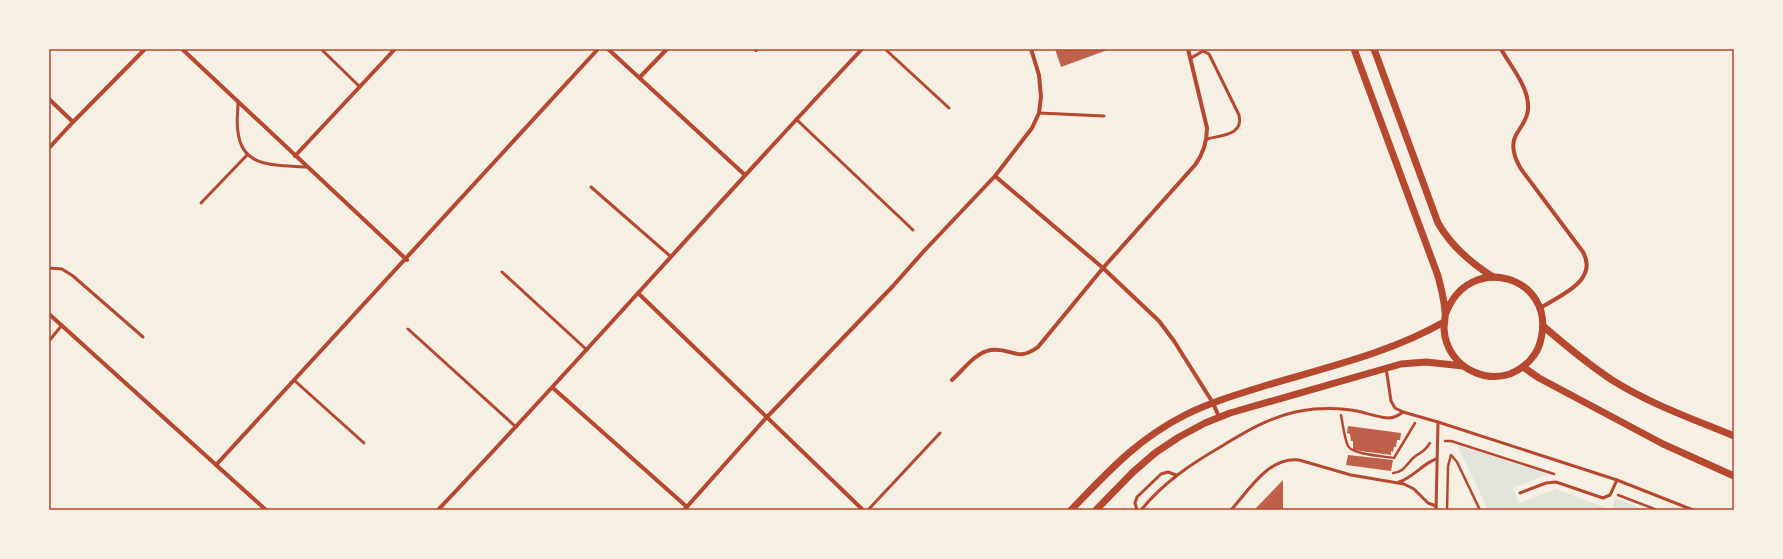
<svg xmlns="http://www.w3.org/2000/svg" width="1783" height="559" font-family="'IBM Plex Serif',serif">
<style>
.green{fill:#e2e4dc}
.building{fill:#bf614a}
.lines{fill:none;stroke-linecap:round;stroke-linejoin:round}
.path{stroke:#b5482f;stroke-width:2.5}
.service{stroke:#b5482f;stroke-width:3}
.minor{stroke:#b5482f;stroke-width:4}
.tertiary{stroke:#b5482f;stroke-width:7}
.neatline{fill:none;stroke:#b5482f;stroke-width:1.5}
</style>
<rect width="100%" height="100%" fill="#f6efe4"/>
<!-- green -->
<polygon class="green" points="1457,445 1548,474 1513,488 1519,503 1556,489 1612,510 1615,498 1646,510 1488,510"/>
<!-- building -->
<g class="building">
<polygon points="1055,49 1110,49 1061,67"/>
<polygon points="1348,426 1401,433 1400,440 1397,440 1396,447 1394,447 1393,452 1391,451 1391,455 1353,450 1353,441 1351,441 1350,434 1347,433"/>
<polygon points="1348,455 1393,460 1391,471 1346,465"/>
<polygon points="1283,480 1283,510 1254,510"/>
</g>
<g class="lines">
<!-- path -->
<g class="path">
<path d="M1341,415C1343,425 1344,437 1348,446C1353,455 1384,456 1394,458L1415,423"/>
<polyline points="1445,441 1451,441 1554,474"/>
<path d="M1393,473C1404,472 1407,464 1413,458C1421,451 1423,454 1430,443"/>
<polyline points="1618,495 1657,510"/>
<polyline points="1447,510 1448,466 1451,455 1457,462 1480,510"/>
</g>
<!-- service -->
<g class="service">
<polyline points="321,49 360,87"/>
<polyline points="885,49 949,108"/>
<path d="M1191,58L1203,51L1209,54L1239,115C1244,135 1222,135 1207,139"/>
<path d="M238,103C238,113 236,123 238,132C242,169 277,165 307,167"/>
<polyline points="1039,113 1104,116"/>
<polyline points="796,119 913,230"/>
<polyline points="591,187 670,256"/>
<polyline points="201,203 247,155"/>
<polyline points="49,268 62,269 73,276 143,337"/>
<polyline points="502,272 587,350"/>
<polyline points="408,329 516,427"/>
<polyline points="49,341 62,325"/>
<polyline points="1386,368 1391,401 1395,408 1403,412 1438,422 1617,480 1693,510"/>
<polyline points="295,381 364,443"/>
<path d="M1399,482C1414,477 1422,464 1436,459"/>
<polyline points="1520,493 1546,483 1556,482 1603,498 1610,495 1617,480"/>
<polyline points="868,510 940,433"/>
<polyline points="1137,510 1135,503 1137,497 1161,474 1168,472 1176,475"/>
<path d="M1141,510C1164,482 1191,464 1222,446C1251,428 1279,412 1314,409C1328,408 1343,408 1357,411C1367,413 1379,418 1389,418C1395,418 1399,415 1403,412"/>
<path d="M1231,510C1249,490 1269,456 1299,460L1351,475L1404,484L1414,489L1428,503L1436,506"/>
<polyline points="1436,510 1438,422"/>
</g>
<!-- minor -->
<g class="minor">
<polyline points="182,49 407,260"/>
<polyline points="608,49 745,175"/>
<polyline points="755,49 756,50"/>
<path d="M1501,49C1511,67 1530,88 1528,110C1527,120 1521,126 1516,135C1510,146 1515,159 1521,169L1583,252C1599,281 1559,296 1540,308"/>
<polyline points="640,77 667,49"/>
<polyline points="49,99 73,122"/>
<polyline points="49,148 73,122 145,49"/>
<polyline points="295,156 395,49"/>
<polyline points="995,176 1103,268 1159,321 1174,341 1213,403 1219,417"/>
<polyline points="638,293 863,510"/>
<polyline points="49,314 266,510"/>
<path d="M952,380C963,370 976,352 991,350C1012,347 1016,363 1038,347L1103,268L1195,165C1204,153 1207,142 1207,128L1188,49"/>
<polyline points="553,388 687,507"/>
<polyline points="216,465 598,49"/>
<path d="M438,510C582,358 719,201 862,49"/>
<polyline points="684,510 767,417 893,286 924,251 995,176 1032,128 1039,113 1041,97 1039,75 1031,49"/>
</g>
<!-- tertiary -->
<g class="tertiary">
<path d="M1354,49L1438,276C1441,287 1444,299 1445,311C1446,317 1444,323 1444,329C1445,348 1457,365 1474,372C1485,377 1498,378 1510,374C1525,368 1538,355 1541,339C1556,276 1469,251 1446,313"/>
<path d="M1374,49L1438,223C1451,246 1471,263 1493,277"/>
<path d="M1543,326C1565,345 1588,364 1612,380C1650,404 1693,419 1734,436"/>
<polyline points="1523,367 1539,378 1663,444 1734,476"/>
<path d="M1071,510C1108,472 1136,440 1185,415C1209,403 1235,395 1261,387C1323,368 1388,354 1444,322"/>
<polyline points="1096,510 1132,473 1155,453 1179,437 1205,423 1230,413 1401,364 1426,362 1463,366"/>
</g>
</g>
<!-- border -->
<rect width="1783" height="559" fill="none" stroke="#f6efe4" stroke-width="100"/>
<rect x="50" y="50" width="1683" height="459" class="neatline"/>
</svg>
